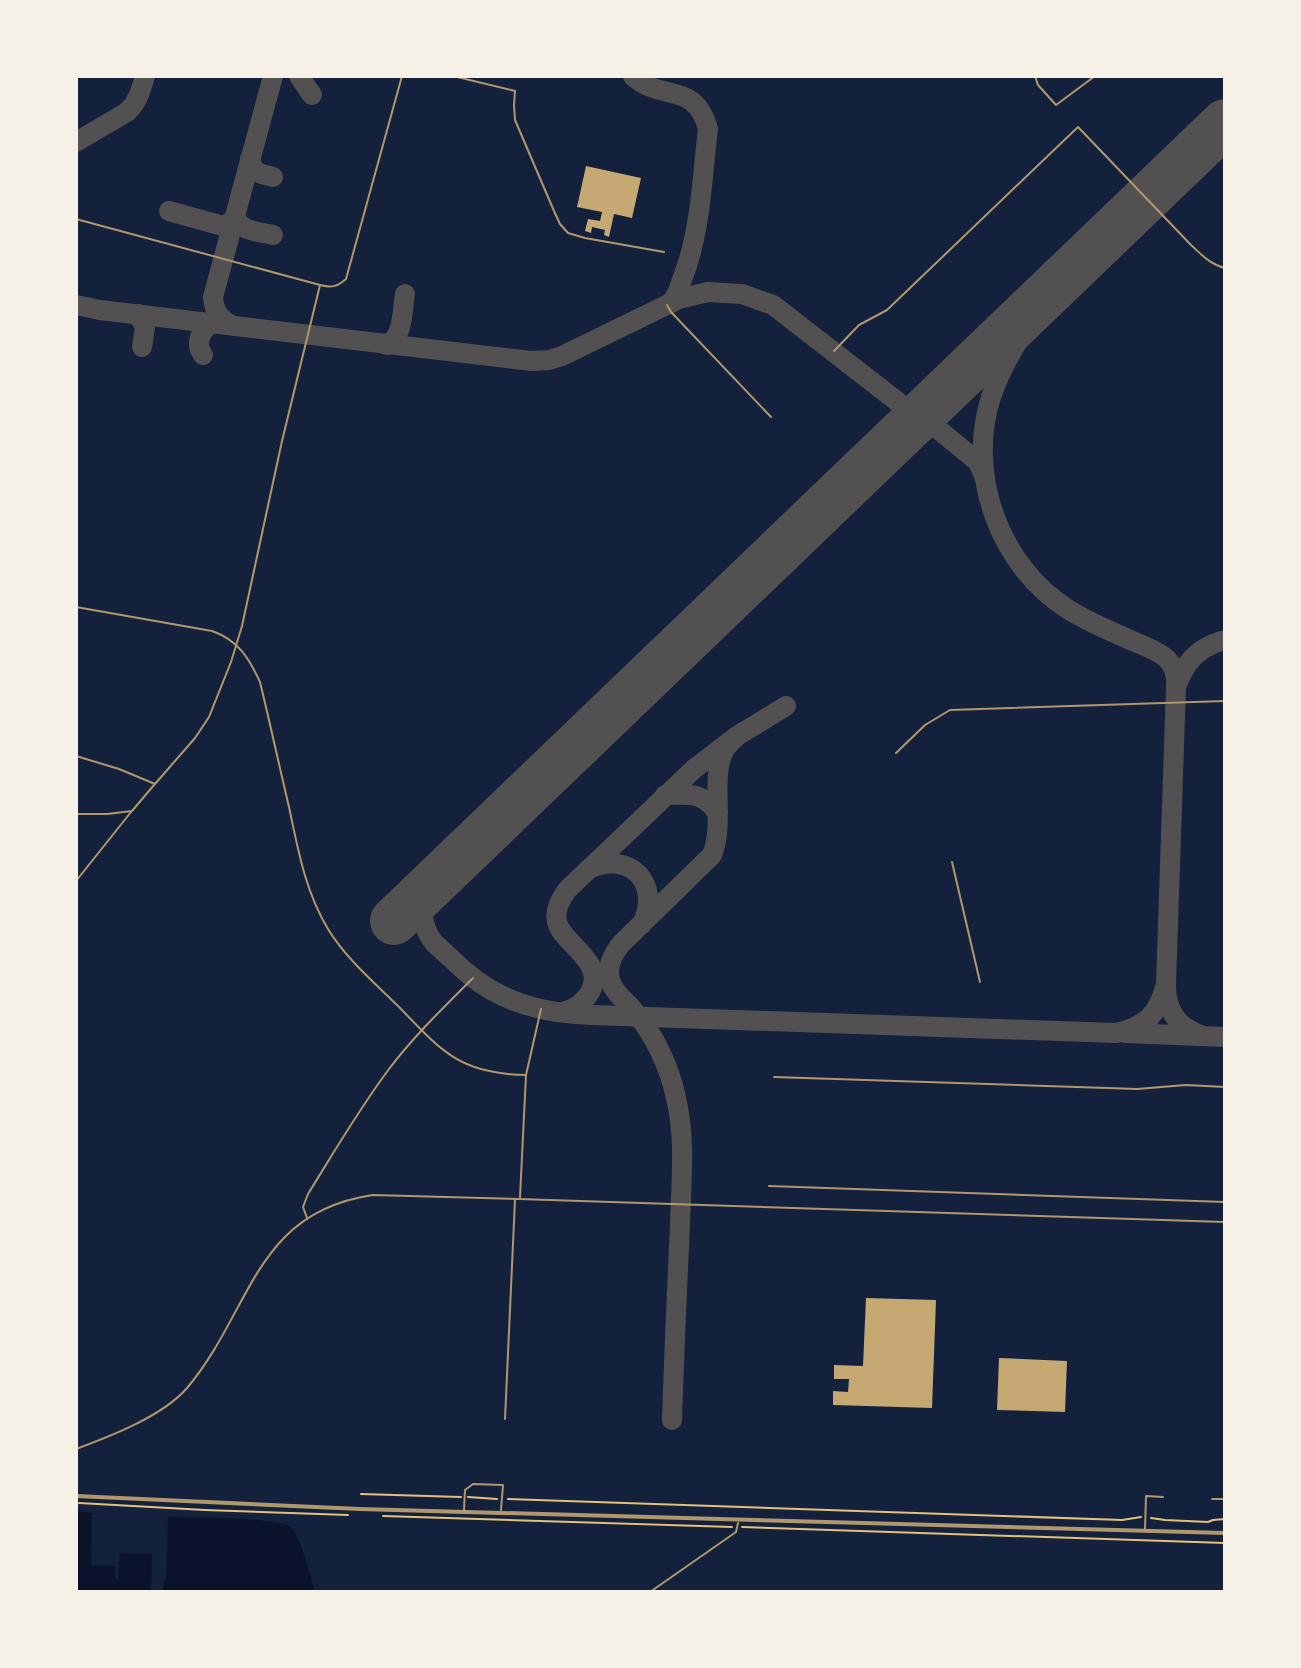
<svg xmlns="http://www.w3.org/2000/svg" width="1301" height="1668" font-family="'Exo 2',sans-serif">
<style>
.water{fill:#0b132b}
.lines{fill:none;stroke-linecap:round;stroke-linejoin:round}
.taxiway{stroke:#525050;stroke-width:20}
.runway{stroke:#525050;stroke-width:48}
.building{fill:#c6a872}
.path{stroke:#e5c07b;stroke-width:2}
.service{stroke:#b1986c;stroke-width:2}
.tertiary{stroke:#b1986c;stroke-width:4}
</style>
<rect width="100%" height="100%" fill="#14213d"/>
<!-- water -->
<g class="water">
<polygon points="76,1511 92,1513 91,1565 115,1566 115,1579 118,1579 120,1553 152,1554 151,1592 76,1592"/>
<path d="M168,1517C190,1518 277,1516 292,1528C299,1533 312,1581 315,1592H163L164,1580H166Z"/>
</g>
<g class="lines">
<!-- taxiway -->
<g class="taxiway">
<polyline points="299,76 312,95"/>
<path d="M633,76C660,102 695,80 708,129C702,178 701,230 683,277C679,287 678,297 669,304"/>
<path d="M76,142L127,112C138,102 141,90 145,76"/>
<path d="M250,159C252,173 261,174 273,177"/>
<polyline points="169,211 223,226 231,222 235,218"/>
<path d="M235,216C240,232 258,231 273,235"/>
<path d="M1055,287C1030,322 1005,356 991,397C966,475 1000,567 1069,610C1090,623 1113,632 1135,642C1146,647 1159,651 1167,659C1175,667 1177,676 1176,687"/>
<polyline points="76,305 100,310 531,361 549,360 562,356 679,299 708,292 742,294 773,305 898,402 939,430 978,462 985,478"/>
<polyline points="138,314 145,327 142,347"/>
<path d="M234,326C221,321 214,312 213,297L273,76"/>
<path d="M387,345C404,336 402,311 405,294"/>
<path d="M203,355C194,343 201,330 212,323"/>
<path d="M665,795C690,795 702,791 718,813"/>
<path d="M589,869C630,850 662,884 642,924"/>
<path d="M437,879C421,900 417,921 434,943C447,954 459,967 472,977C506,1004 550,1014 592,1015L1116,1033C1147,1026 1158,1014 1166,984L1176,687C1185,663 1196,649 1221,641"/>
<path d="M1166,988C1167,1012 1178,1027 1201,1035"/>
<path d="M563,1012C583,1007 602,986 590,965C573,937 539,929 567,890L694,769L737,736L786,706"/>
<polyline points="1125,1033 1225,1037"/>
<path d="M672,1420C674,1355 677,1290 680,1225C681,1183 686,1139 676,1098C670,1068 654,1034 634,1011C627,1002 615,994 611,983C605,968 612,955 621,944L712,855C725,824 710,776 724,751C727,745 732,741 737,736"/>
</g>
<!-- runway -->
<polyline class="runway" points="394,921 1225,123"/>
</g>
<!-- building -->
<g class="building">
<polygon points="586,166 641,178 632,218 614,214 609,237 604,235 605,230 592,227 591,233 585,231 588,219 600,221 602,212 577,207"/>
<polygon points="866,1298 936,1300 932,1408 833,1405 833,1391 848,1392 849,1379 834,1379 834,1365 863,1366"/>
<polygon points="999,1358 1067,1361 1065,1412 997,1410"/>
</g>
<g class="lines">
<!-- path -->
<g class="path">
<polyline points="361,1494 461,1497"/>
<polyline points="468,1497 497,1499"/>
<polyline points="508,1499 1122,1520 1141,1517"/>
<polyline points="79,1503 205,1510 348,1515"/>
<polyline points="383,1516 732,1527"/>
<polyline points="1151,1518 1165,1520 1208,1522 1213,1520 1225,1519"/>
<polyline points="742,1527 1225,1543"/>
</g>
<!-- service -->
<g class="service">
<polyline points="453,76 515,91 514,105 515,120 554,211 560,224 568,233 585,238 664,252"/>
<polyline points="1035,76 1038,85 1056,105 1095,76"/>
<path d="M76,219L320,285C331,288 337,287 346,279L402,76"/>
<polyline points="667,305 671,312 771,417"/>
<path d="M834,351L859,325L887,310L1078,127L1192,246C1202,255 1211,265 1225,268"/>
<path d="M76,607L212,631C238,640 249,658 260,682C270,723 279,765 289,807C298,849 305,891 328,929C346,959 377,985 402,1010C444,1054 463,1074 526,1075"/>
<polyline points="896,753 925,725 950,710 1225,701"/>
<polyline points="76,756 119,769 155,784 195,738 209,717 231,662 242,626 282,441 320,285"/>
<polyline points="76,814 107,814 132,811 154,785"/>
<polyline points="952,862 980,982"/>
<polyline points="76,881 131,812"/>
<polyline points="774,1077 1137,1089 1186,1085 1225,1087"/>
<polyline points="769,1186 1225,1202"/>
<polyline points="520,1197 526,1075 541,1009"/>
<path d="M307,1218L303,1207L308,1194C334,1152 359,1109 389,1069C414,1036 444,1007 473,978"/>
<polyline points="505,1419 515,1200"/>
<path d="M76,1449C111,1436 163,1416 187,1388C252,1311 254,1212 373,1195L519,1199L1225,1222"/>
<polyline points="1212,1499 1225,1499"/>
<polyline points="464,1510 465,1490 473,1484 503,1485 501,1510"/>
<polyline points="1145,1530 1146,1496 1163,1497"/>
<polyline points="650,1592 736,1532 738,1523"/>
</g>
<!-- tertiary -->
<polyline class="tertiary" points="76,1496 360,1509 1225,1533"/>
</g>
<!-- border -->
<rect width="1301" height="1668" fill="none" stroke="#f6f1e7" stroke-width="156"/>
</svg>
